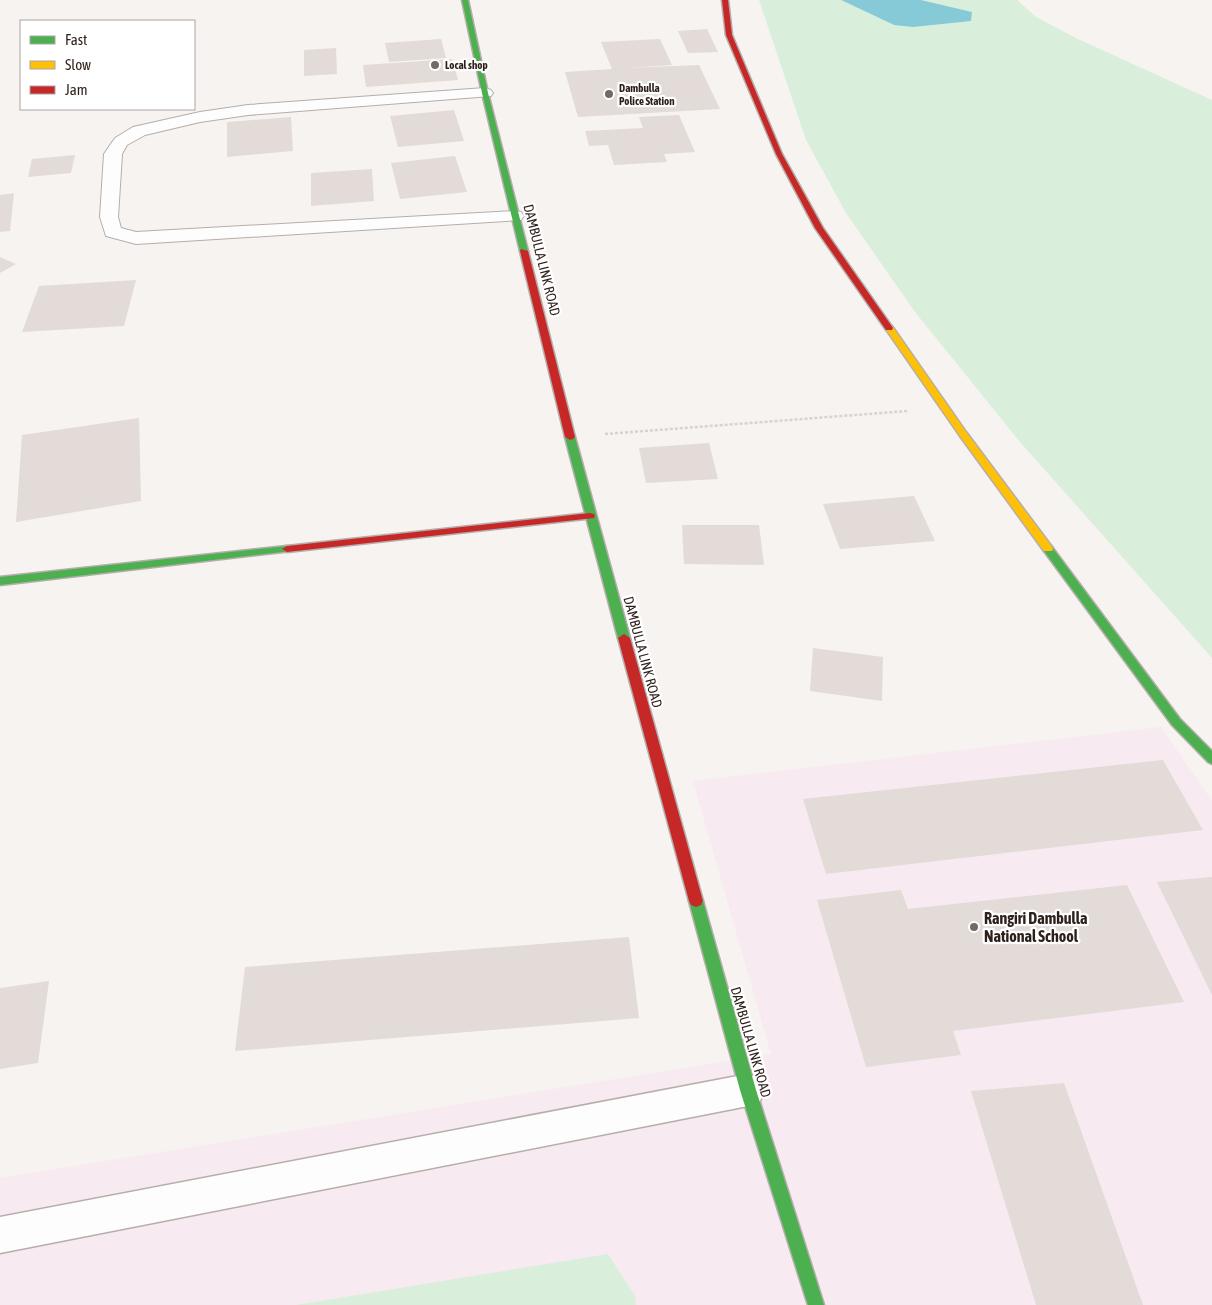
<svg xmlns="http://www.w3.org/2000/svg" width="1212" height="1305" font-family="'Asap Condensed',sans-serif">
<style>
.education{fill:#f7eaf0}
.green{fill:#daeedc}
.water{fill:#87cad7}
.building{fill:#e3dbd7}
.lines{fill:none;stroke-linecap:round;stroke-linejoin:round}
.lane-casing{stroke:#b5aeaa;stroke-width:3}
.street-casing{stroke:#b5aeaa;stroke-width:2}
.fast-casing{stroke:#b5aeaa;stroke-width:3}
.slow-casing{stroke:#b5aeaa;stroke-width:3}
.jam-casing{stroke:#b5aeaa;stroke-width:3}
.path{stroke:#d5d3d3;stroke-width:2.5;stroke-dasharray:3 2;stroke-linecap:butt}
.lane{fill:#fefdfd;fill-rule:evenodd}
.street{fill:#fefdfd;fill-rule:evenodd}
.fast{fill:#4caf50;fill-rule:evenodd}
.slow{fill:#ffc107;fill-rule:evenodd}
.jam{fill:#c62828;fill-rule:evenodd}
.poi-dot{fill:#736965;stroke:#fff;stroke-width:2}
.labels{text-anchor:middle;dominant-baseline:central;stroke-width:4.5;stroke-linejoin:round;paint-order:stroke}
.far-poi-label{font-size:11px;font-weight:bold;fill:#2d1f19;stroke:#fff;text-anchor:start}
.street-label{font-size:14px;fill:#2d1f19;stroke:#fff}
.near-poi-label{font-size:16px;font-weight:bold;fill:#2d1f19;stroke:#fff;text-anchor:start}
</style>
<rect width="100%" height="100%" fill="#f6f3f1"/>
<!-- education -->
<polygon class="education" points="1161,727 1212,801 1212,1305 0,1305 0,1178 771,1054 693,781"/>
<!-- green -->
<g class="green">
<polygon points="759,0 841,0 894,25 971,12 921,0 1017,0 1036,17 1078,39 1212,100 1212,658 1020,442 915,312 846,213 806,140"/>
<polygon points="608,1254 635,1296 636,1305 296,1305"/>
</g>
<!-- water -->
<polygon class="water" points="841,0 921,0 972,12 971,21 913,27 894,25"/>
<!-- building -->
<g class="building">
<polygon points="707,29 718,52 688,53 678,31"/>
<polygon points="441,39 446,58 389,62 385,43"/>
<polygon points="660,39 672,65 627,68 699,65 720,109 578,117 565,72 612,69 601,42"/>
<polygon points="336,48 337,74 304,76 304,50"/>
<polygon points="452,59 458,80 366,87 363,65"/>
<polygon points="454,110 464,141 398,147 390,116"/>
<polygon points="679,115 695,152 664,154 667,162 614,165 608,145 589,146 585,131 643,128 639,117"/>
<polygon points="291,117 293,151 227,157 227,122"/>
<polygon points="75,155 71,173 28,177 32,159"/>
<polygon points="455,156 467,192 400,199 391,163"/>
<polygon points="372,169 374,201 311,206 311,173"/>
<polygon points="14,193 10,231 0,232 0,195"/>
<polygon points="0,257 16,264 0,273"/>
<polygon points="136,280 124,326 22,332 39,286"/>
<polygon points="139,418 141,501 16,522 22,435"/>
<polygon points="709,443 718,479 646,483 639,448"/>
<polygon points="914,496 935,541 840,549 823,504"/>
<polygon points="682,525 759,525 764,565 684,564"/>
<polygon points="813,648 883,657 882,701 810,691"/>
<polygon points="1163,760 1203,830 826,874 803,799"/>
<polygon points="1212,877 1212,995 1157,882"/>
<polygon points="1127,885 1184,1002 953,1031 961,1055 866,1067 817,900 901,890 908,909"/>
<polygon points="629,937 639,1018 235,1051 245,967"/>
<polygon points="49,981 38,1063 0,1069 0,988"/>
<polygon points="1064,1083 1143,1305 1036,1305 971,1091"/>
</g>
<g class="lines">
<!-- lane casing -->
<g class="lane-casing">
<polygon id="lane" points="748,1074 760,1079 765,1090 760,1101 748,1106 0,1253 0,1217"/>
</g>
<!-- street casing -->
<g class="street-casing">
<polygon id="street" points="485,88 491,90 493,93 491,96 248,115 200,122 145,135 127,145 122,154 118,217 121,228 136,232 515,211 521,212 524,216 521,220 136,244 106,236 100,217 104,154 115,138 133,127 200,112 248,105"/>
</g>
<!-- fast casing -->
<g class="fast-casing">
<g id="fast">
<polygon points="462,0 468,0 488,93 528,251 527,253 520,251 482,93"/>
<polygon points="570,434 575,437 630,638 624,642 618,638 565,437"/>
<polygon points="287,546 292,549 291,551 0,585 0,577"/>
<polygon points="1048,546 1052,547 1180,719 1212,751 1212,764 1208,762 1172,725 1044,551 1043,549"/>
<polygon points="696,895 701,897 703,901 756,1090 824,1305 808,1305 740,1090 689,901 691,897"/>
</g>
</g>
<!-- slow casing -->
<g class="slow-casing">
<polygon id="slow" points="889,325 892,326 966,432 1052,547 1053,549 1052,551 1044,551 960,436 885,328"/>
</g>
<!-- jam casing -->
<g class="jam-casing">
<g id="jam">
<polygon points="722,0 728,0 732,35 782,154 823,228 893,328 892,330 886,330 815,228 776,154 726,35"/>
<polygon points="521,249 528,251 575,437 573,439 570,440 565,437 520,251"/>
<polygon points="590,513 594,514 595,516 594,518 287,552 282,549 287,546"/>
<polygon points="624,634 630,638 703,901 701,905 696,907 691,905 689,901 618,638"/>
</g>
</g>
<!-- path -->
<polyline class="path" points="605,434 908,411"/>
<!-- lane -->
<use href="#lane" class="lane"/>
<!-- street -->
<use href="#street" class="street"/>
<!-- fast -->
<use href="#fast" class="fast"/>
<!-- slow -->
<use href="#slow" class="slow"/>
<!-- jam -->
<use href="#jam" class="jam"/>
</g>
<!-- markers -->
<g class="poi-dot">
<circle cx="435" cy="65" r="5"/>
<circle cx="609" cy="94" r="5"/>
<circle cx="974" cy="927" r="5"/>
</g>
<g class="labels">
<!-- far-poi labels -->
<g class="far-poi-label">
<text x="445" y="65">Local shop</text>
<text x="619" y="88">Dambulla<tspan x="619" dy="13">Police Station</tspan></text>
</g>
<!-- street labels -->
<g class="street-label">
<text transform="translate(542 260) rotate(76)">DAMBULLA LINK ROAD</text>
<text transform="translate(643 652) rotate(75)">DAMBULLA LINK ROAD</text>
<text transform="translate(751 1042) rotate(74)">DAMBULLA LINK ROAD</text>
</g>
<!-- near-poi labels -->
<g class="near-poi-label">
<text x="984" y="918">Rangiri Dambulla<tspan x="984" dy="18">National School</tspan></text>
</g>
</g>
<!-- legend -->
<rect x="20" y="20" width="175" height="90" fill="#ffffff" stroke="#aba5a3"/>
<rect x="30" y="36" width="25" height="8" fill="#4caf50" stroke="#aba5a3"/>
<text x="65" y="45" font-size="15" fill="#2d1f19">Fast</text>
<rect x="30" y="61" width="25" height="8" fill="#ffc107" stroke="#aba5a3"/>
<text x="65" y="70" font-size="15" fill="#2d1f19">Slow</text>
<rect x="30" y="86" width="25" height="8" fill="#c62828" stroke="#aba5a3"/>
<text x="65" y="95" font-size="15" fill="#2d1f19">Jam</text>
</svg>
